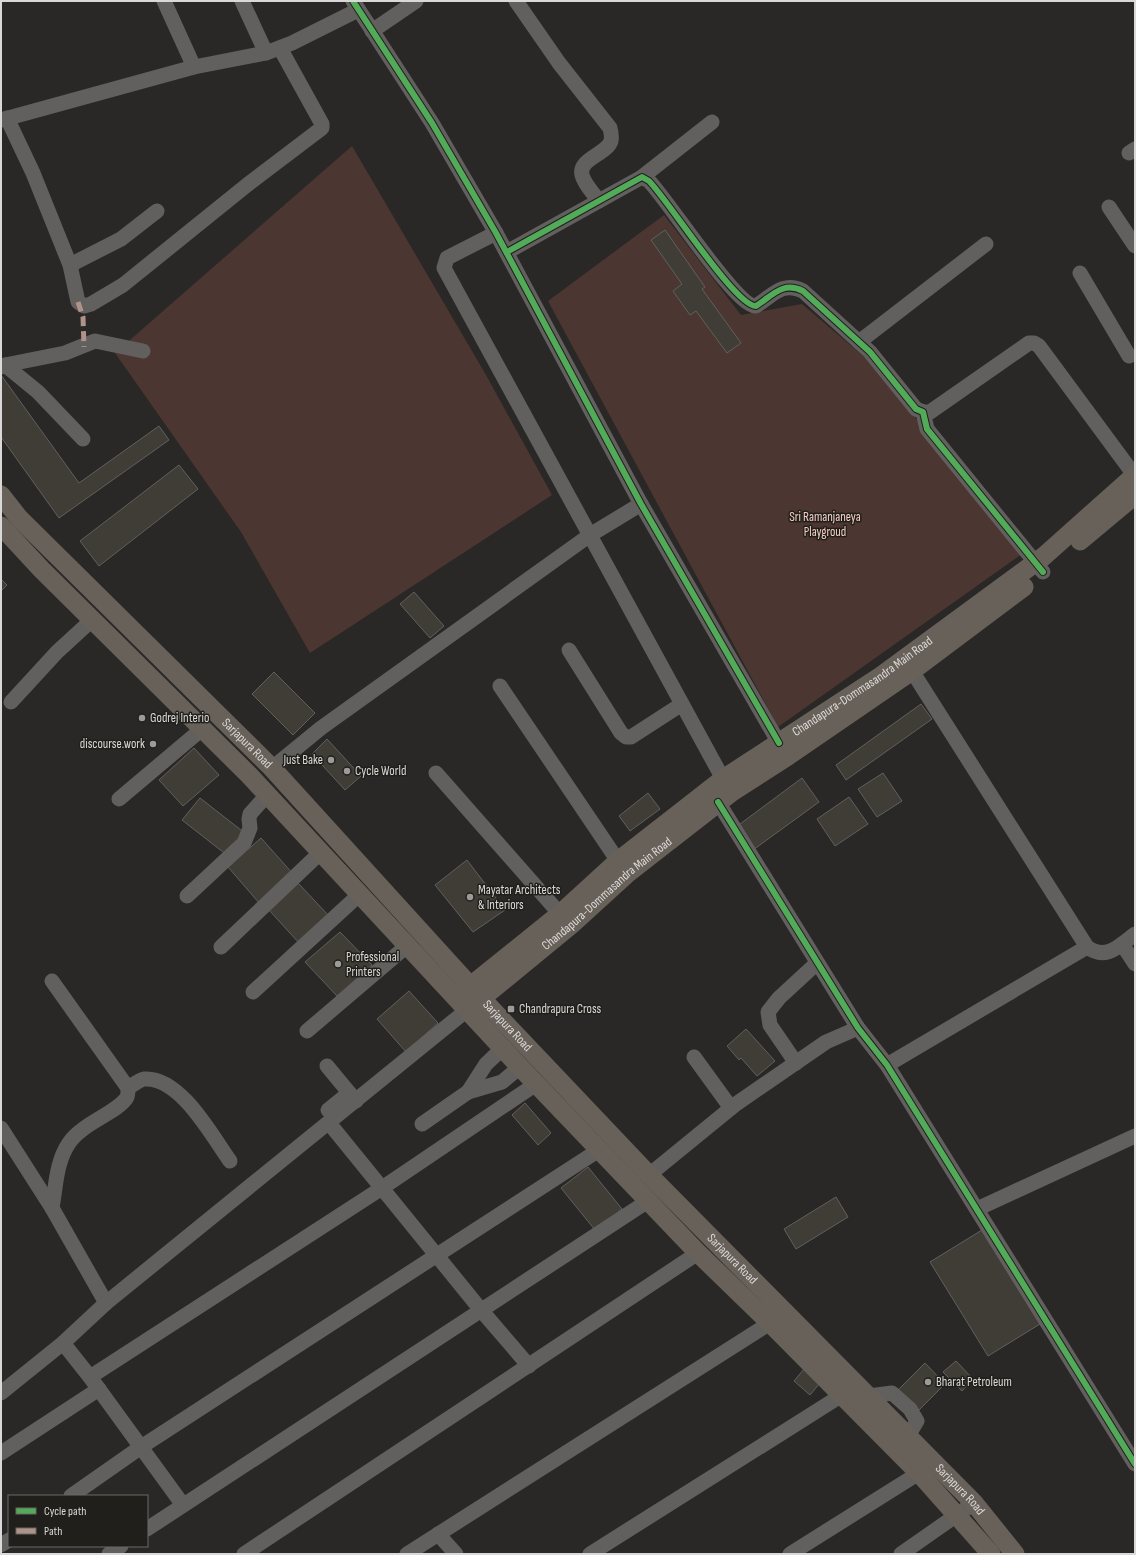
<svg xmlns="http://www.w3.org/2000/svg" width="1136" height="1555" font-family="'Sofia Sans Condensed',sans-serif">
<style>
.green{fill:#4c3631}
.building{fill:#3f3d36;stroke:#60605e}
.lines{fill:none;stroke-linecap:round;stroke-linejoin:round}
.minor{stroke:#61605f;stroke-width:15}
.major{stroke:#68615a;stroke-width:19}
.quiet{stroke:#af9288;stroke-width:5;stroke-dasharray:10 5;stroke-linecap:butt}
.cycleway-casing{stroke:#211f1b;stroke-width:8}
.cycleway{stroke:#51ab58;stroke-width:6}
.poi-dot{fill:#9d9b99;stroke:#211f1b;stroke-width:1.5}
.labels{text-anchor:middle;dominant-baseline:central;stroke-width:3;stroke-linejoin:round;paint-order:stroke}
.park-label{font-size:13px;fill:#f7cec6;stroke:#211f1b}
.street-label{font-size:13px;fill:#dbd9d7;stroke:#211f1b}
.poi-label{font-size:13px;fill:#dbd9d7;stroke:#211f1b;text-anchor:start}
</style>
<rect width="100%" height="100%" fill="#2a2826"/>
<!-- green -->
<g class="green">
<polygon points="352,146 486,375 552,495 310,653 241,532 115,353"/>
<polygon points="664,215 741,315 802,304 875,366 1022,554 778,727 548,301"/>
</g>
<!-- building -->
<g class="building">
<polygon points="665,230 705,287 702,289 741,343 727,353 696,311 690,315 673,291 682,284 651,240"/>
<polygon points="1,375 79,483 159,426 169,440 59,518 1,437"/>
<polygon points="179,465 198,489 99,566 80,541"/>
<polygon points="1,579 7,585 1,591"/>
<polygon points="414,592 444,626 430,638 400,604"/>
<polygon points="274,672 315,713 293,735 252,694"/>
<polygon points="921,704 932,719 846,780 836,765"/>
<polygon points="327,739 361,776 345,790 312,754"/>
<polygon points="194,748 219,775 183,806 159,780"/>
<polygon points="883,773 902,801 877,817 858,789"/>
<polygon points="802,778 819,802 753,850 736,827"/>
<polygon points="648,793 660,809 630,831 619,816"/>
<polygon points="849,797 868,824 835,846 817,819"/>
<polygon points="200,798 246,834 228,856 182,820"/>
<polygon points="261,838 294,875 260,904 228,867"/>
<polygon points="467,860 505,910 473,932 435,885"/>
<polygon points="298,883 329,916 299,943 269,910"/>
<polygon points="340,932 372,965 337,996 305,962"/>
<polygon points="409,991 438,1023 406,1052 377,1019"/>
<polygon points="746,1029 775,1061 757,1076 741,1058 739,1060 727,1046"/>
<polygon points="525,1103 551,1133 538,1145 512,1115"/>
<polygon points="588,1167 622,1209 595,1230 561,1188"/>
<polygon points="836,1197 848,1217 796,1249 784,1229"/>
<polygon points="982,1230 1040,1324 988,1356 930,1262"/>
<polygon points="956,1361 973,1379 962,1391 943,1372"/>
<polygon points="925,1363 945,1384 918,1411 897,1391"/>
<polygon points="804,1369 820,1383 810,1395 794,1381"/>
</g>
<g class="lines">
<!-- minor -->
<g class="minor">
<polyline points="164,1 194,67"/>
<polyline points="242,1 266,53"/>
<polyline points="353,1 432,123 496,233 641,504 779,743"/>
<path d="M516,1L559,63L610,128C611,132 612,137 611,141C607,154 578,159 582,175C584,184 594,194 599,201"/>
<polyline points="372,31 416,1"/>
<polyline points="7,118 33,173 70,265 78,302 84,306 91,304 123,285 247,185 322,128 322,124 280,48"/>
<polyline points="1,120 194,67 266,53 292,43 358,10"/>
<polyline points="1129,153 1135,149"/>
<polyline points="642,177 712,122"/>
<polyline points="1109,207 1135,246"/>
<polyline points="496,233 447,258 444,268 723,779"/>
<path d="M507,252L642,177L649,181C668,200 736,307 756,306C773,295 783,281 803,291L870,352L916,409L923,412L927,429L1043,572"/>
<polyline points="70,265 121,239 157,211"/>
<polyline points="1080,273 1129,356"/>
<polyline points="859,342 986,244"/>
<polyline points="5,365 65,353 95,341 143,351"/>
<polyline points="1,367 5,365 38,392 83,439"/>
<polyline points="923,412 930,412 1029,343 1034,343 1039,346 1135,476"/>
<polyline points="569,650 621,733 626,737 631,737 682,704"/>
<path d="M912,671L1087,947C1106,961 1119,946 1135,934"/>
<polyline points="500,686 618,861"/>
<polyline points="11,702 57,652 93,619"/>
<polyline points="272,768 321,728 590,535 641,504"/>
<polyline points="436,773 560,914"/>
<polyline points="119,799 202,729"/>
<polyline points="718,802 858,1028 887,1065 1135,1464"/>
<polyline points="187,896 244,843 250,828 249,819 250,814 267,795"/>
<polyline points="1122,944 1135,964"/>
<polyline points="221,947 321,852"/>
<polyline points="253,992 360,894"/>
<polyline points="307,1031 408,945"/>
<polyline points="694,1057 731,1108"/>
<polyline points="796,1063 770,1025 768,1012 779,998 817,963"/>
<polyline points="887,1065 1087,947"/>
<polyline points="327,1066 356,1101"/>
<path d="M128,1088C133,1085 139,1080 144,1079C180,1076 212,1136 230,1161"/>
<polyline points="468,1092 502,1082 520,1067"/>
<polyline points="328,1110 349,1093"/>
<polyline points="329,1123 481,1310 529,1366"/>
<polyline points="422,1124 468,1092 486,1064 502,1049"/>
<polyline points="1,1128 52,1208 106,1303"/>
<polyline points="649,1175 736,1104 826,1042 858,1028"/>
<path d="M52,1208C56,1186 56,1162 69,1143C82,1123 119,1112 127,1097C128,1095 128,1091 128,1088L52,981"/>
<polyline points="977,1209 1135,1136"/>
<polyline points="63,1343 90,1377 183,1505"/>
<polyline points="90,1377 382,1188 536,1084"/>
<polyline points="1,1393 63,1343 106,1303 467,1010"/>
<polyline points="869,1396 892,1393 910,1409 917,1421 908,1436"/>
<polyline points="1,1453 99,1389"/>
<polyline points="71,1496 141,1447 599,1150"/>
<polyline points="147,1529 648,1201"/>
<polyline points="438,1534 456,1554"/>
<polyline points="1,1545 9,1540"/>
<polyline points="109,1554 121,1546"/>
<polyline points="244,1554 698,1253"/>
<polyline points="407,1554 770,1323"/>
<polyline points="590,1554 850,1390"/>
<polyline points="790,1554 919,1473"/>
<polyline points="901,1554 974,1503"/>
</g>
<!-- major -->
<g class="major">
<path id="s1" d="M1,495L19,518L272,768L481,998L649,1175L974,1503L1015,1554"/>
<polyline points="1,526 42,570 249,775 520,1067 698,1253 770,1323 919,1473 991,1554"/>
<polyline points="1080,541 1135,495"/>
<path id="s2" d="M462,993L560,914L618,861L723,779L881,676L1043,557L1135,475"/>
<path id="s3" d="M471,1007L571,925L628,873L732,792L788,756L912,671L1024,587"/>
</g>
<!-- quiet -->
<polyline class="quiet" points="78,302 83,317 84,347"/>
<!-- cycleway casing -->
<g class="cycleway-casing">
<g id="cycleway">
<polyline points="353,1 432,123 496,233 641,504 779,743"/>
<path d="M507,252L642,177L649,181C668,200 736,307 756,306C773,295 783,281 803,291L870,352L916,409L923,412L927,429L1043,572"/>
<polyline points="718,802 858,1028 887,1065 1135,1464"/>
</g>
</g>
<!-- cycleway -->
<use href="#cycleway" class="cycleway"/>
</g>
<!-- markers -->
<g class="poi-dot">
<circle cx="142" cy="718" r="4"/>
<circle cx="153" cy="744" r="4"/>
<circle cx="331" cy="760" r="4"/>
<circle cx="347" cy="771" r="4"/>
<circle cx="470" cy="897" r="4"/>
<circle cx="338" cy="964" r="4"/>
<rect x="507" y="1005" width="8" height="8" rx="2"/>
<circle cx="928" cy="1382" r="4"/>
</g>
<g class="labels">
<!-- park labels -->
<g class="park-label">
<text x="825" y="517">Sri Ramanjaneya<tspan x="825" dy="15">Playgroud</tspan></text>
</g>
<!-- street labels -->
<g class="street-label">
<text stroke="none"><textPath href="#s2" startOffset="505">Chandapura-Dommasandra Main Road</textPath></text>
<text stroke="none"><textPath href="#s1" startOffset="350">Sarjapura Road</textPath></text>
<text stroke="none"><textPath href="#s3" startOffset="177">Chandapura-Dommasandra Main Road</textPath></text>
<text stroke="none"><textPath href="#s1" startOffset="734">Sarjapura Road</textPath></text>
<text stroke="none"><textPath href="#s1" startOffset="1058">Sarjapura Road</textPath></text>
<text stroke="none"><textPath href="#s1" startOffset="1382">Sarjapura Road</textPath></text>
</g>
<!-- poi labels -->
<g class="poi-label">
<text x="150" y="718">Godrej Interio</text>
<text x="145" y="744" text-anchor="end">discourse.work</text>
<text x="323" y="760" text-anchor="end">Just Bake</text>
<text x="355" y="771">Cycle World</text>
<text x="478" y="890">Mayatar Architects<tspan x="478" dy="15">&amp; Interiors</tspan></text>
<text x="346" y="957">Professional<tspan x="346" dy="15">Printers</tspan></text>
<text x="519" y="1009">Chandrapura Cross</text>
<text x="936" y="1382">Bharat Petroleum</text>
</g>
</g>
<!-- border -->
<rect width="1136" height="1555" fill="none" stroke="#dbd9d7" stroke-width="4"/>
<!-- legend -->
<rect x="8" y="1495" width="140" height="52" fill="#211f1b" stroke="#6b6966"/>
<rect x="16" y="1508" width="20" height="6" fill="#51ab58" stroke="#6b6966"/>
<text x="44" y="1515" font-size="12" fill="#dbd9d7">Cycle path</text>
<rect x="16" y="1528" width="20" height="6" fill="#af9288" stroke="#6b6966"/>
<text x="44" y="1535" font-size="12" fill="#dbd9d7">Path</text>
</svg>
